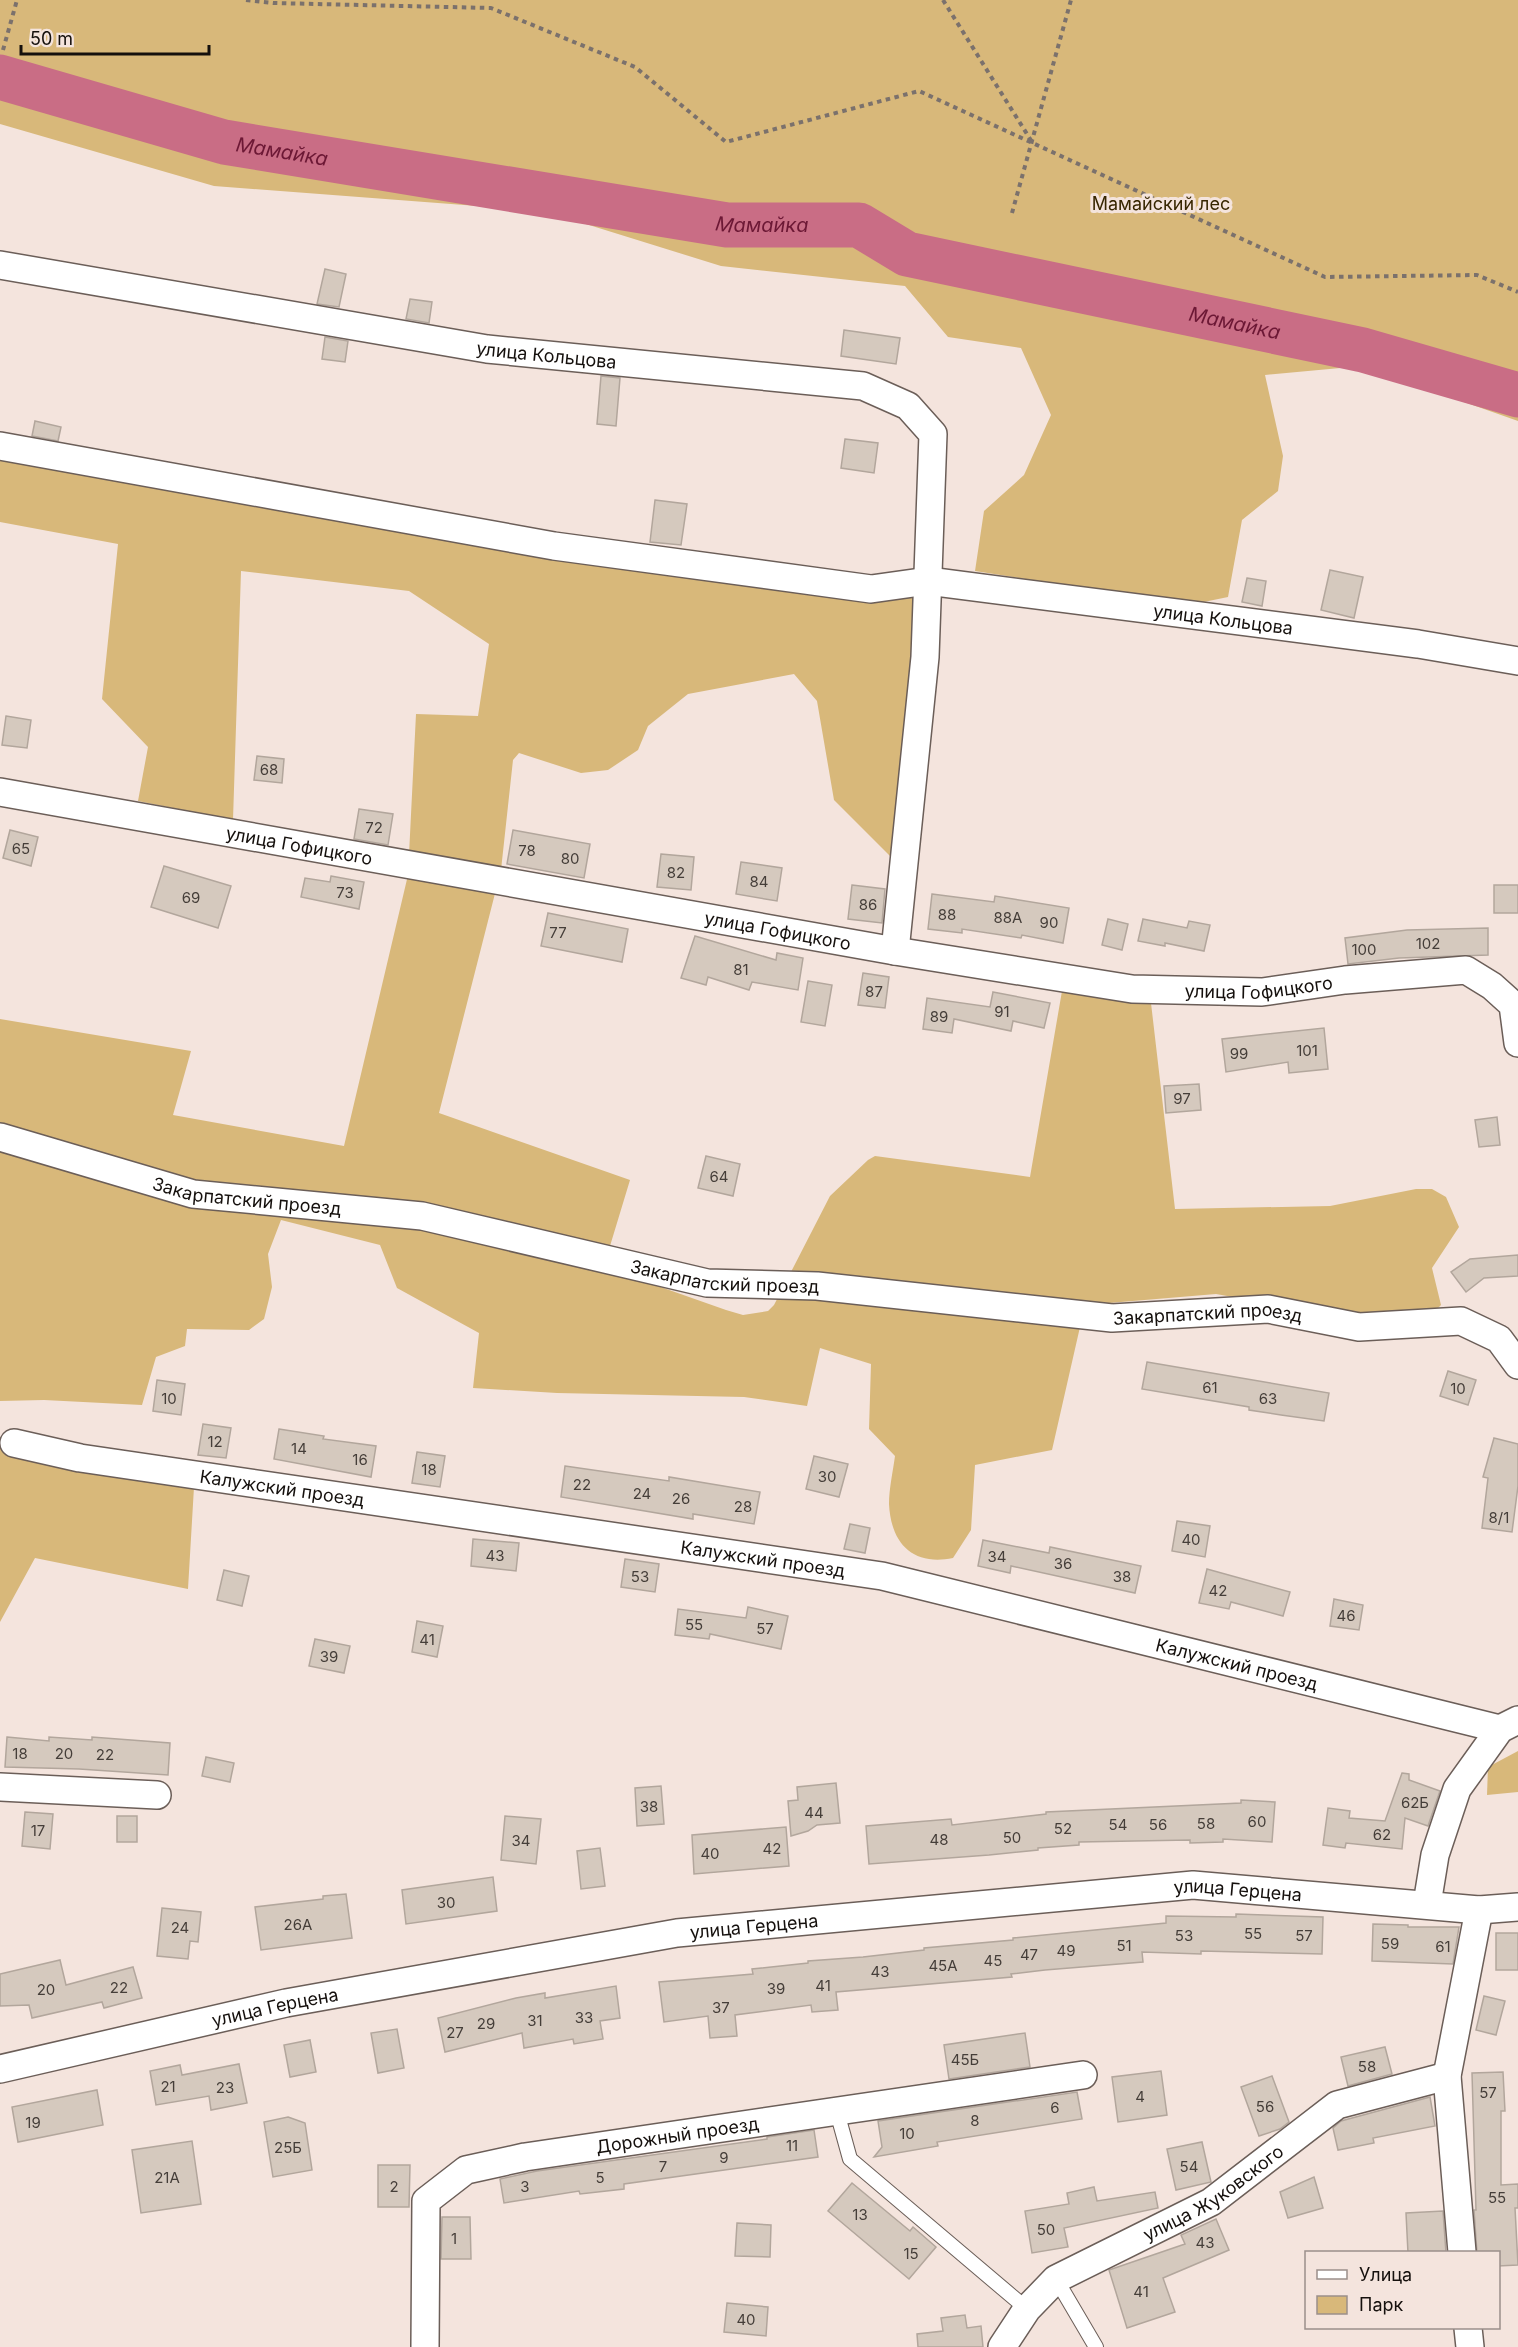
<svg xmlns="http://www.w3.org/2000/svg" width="1518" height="2347" font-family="Inter,sans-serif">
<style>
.green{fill:#d8b87a}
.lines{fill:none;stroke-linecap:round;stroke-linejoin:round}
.river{stroke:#c96d85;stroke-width:45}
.building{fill:#d5c9be;stroke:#b2a69c;stroke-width:1.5}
.lane-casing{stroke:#6b5e58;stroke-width:16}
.street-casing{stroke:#6b5e58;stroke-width:30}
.path{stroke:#7b716c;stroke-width:4;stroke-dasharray:4.5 4.5;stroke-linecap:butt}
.lane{stroke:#fff;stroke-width:14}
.street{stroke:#fff;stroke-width:27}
.labels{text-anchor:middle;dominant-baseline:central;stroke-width:6;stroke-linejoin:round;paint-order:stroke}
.number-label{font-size:15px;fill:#453e39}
.park-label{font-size:18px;fill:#372600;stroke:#f4e4dd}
.street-label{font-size:18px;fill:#15100d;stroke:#f4e4dd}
.water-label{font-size:20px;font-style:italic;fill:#6c1835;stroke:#f4e4dd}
</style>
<rect width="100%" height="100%" fill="#f4e4dd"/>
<!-- green -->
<g class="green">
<polygon points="0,0 1518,0 1518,421 1362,366 1265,375 1283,456 1278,491 1242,520 1228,597 1189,605 975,571 984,511 1024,475 1051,415 1021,348 948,337 905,286 721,266 544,211 214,186 0,124"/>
<path d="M0,456L911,591L923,627L898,864L834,800L817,701L794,674L688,694L648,726L638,750L608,770L581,773L519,753L513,760L501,870L439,1113L630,1180L610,1246L602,1255L618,1272L726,1310L743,1315L768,1311L774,1305L830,1196L868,1160L875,1156L1030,1177L1062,991L1151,1003L1175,1209L1330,1206L1416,1189H1432L1446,1197L1459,1227L1432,1268L1441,1305L1435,1311L1366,1321L1216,1294L1085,1305L1052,1450L975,1465L971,1530L953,1558C913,1566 891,1544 889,1504C889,1489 893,1471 895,1456L869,1429L871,1364L820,1348L807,1406L744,1397L557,1393L473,1388L479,1333L397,1288L380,1245L281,1220L268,1254L272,1287L264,1319L249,1330L187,1329L185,1346L156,1357L142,1405L44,1400L0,1401V1019L191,1051L173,1115L344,1146L408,875L416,714L478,716L489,644L409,591L241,571L233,820L138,801L148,747L102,699L118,544L0,522Z"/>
<polygon points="0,1448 65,1468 194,1487 188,1589 35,1558 0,1622"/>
<polygon points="1518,1751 1518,1792 1487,1795 1488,1767"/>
</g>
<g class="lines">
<!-- river -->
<path class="river" id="s1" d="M0,77L224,142L727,225H859L907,254L1363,350L1518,395"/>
</g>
<!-- building -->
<g class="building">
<polygon points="325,269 346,274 339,307 317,304"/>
<polygon points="410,299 432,302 429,323 406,319"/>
<polygon points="844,330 900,338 896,364 841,356"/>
<polygon points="325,337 348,341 345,362 322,359"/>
<polygon points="601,376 620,378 616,426 597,424"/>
<polygon points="35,421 61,427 58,441 32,436"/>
<polygon points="845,439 878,443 874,473 841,468"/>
<polygon points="655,500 687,504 681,545 650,542"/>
<polygon points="1330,570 1363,577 1354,618 1321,610"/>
<polygon points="1247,578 1266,581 1262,606 1242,602"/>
<polygon points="6,716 31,720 27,748 2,745"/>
<polygon points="257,756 284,759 282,783 254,780"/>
<polygon points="359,809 393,814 388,845 354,839"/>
<polygon points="10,830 38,837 31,866 3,858"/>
<polygon points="513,830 590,844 584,878 507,864"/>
<polygon points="661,854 694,857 691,890 657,887"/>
<polygon points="741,862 782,868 777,901 736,894"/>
<polygon points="164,866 231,886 218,928 151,907"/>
<polygon points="331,876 364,882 359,909 301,897 305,878 330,882"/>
<polygon points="852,885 885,889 882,923 848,919"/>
<rect x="1494" y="885" width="24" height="28"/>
<polygon points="932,894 994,902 995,896 1069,908 1063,943 1022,935 1021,938 962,929 962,933 928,929"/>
<polygon points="548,913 628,929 622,962 541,946"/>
<polygon points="1108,919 1128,924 1122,950 1102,945"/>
<polygon points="1143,919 1187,928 1189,921 1210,925 1204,951 1165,943 1165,946 1138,941"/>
<polygon points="1488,928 1488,955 1399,958 1348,964 1345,938 1407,930"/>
<polygon points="695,936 776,960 777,953 803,958 798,990 752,982 749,990 708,977 706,985 681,978"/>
<polygon points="863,973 889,977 885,1008 858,1005"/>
<polygon points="808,981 832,985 825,1026 801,1022"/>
<polygon points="993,992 1050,1003 1044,1028 1013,1021 1011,1031 954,1019 952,1033 923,1029 927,998 990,1007"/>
<polygon points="1324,1028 1328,1069 1289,1073 1288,1062 1226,1072 1222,1039"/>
<polygon points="1199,1084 1201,1110 1166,1113 1164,1086"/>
<polygon points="1497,1117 1500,1145 1479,1147 1475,1120"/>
<polygon points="706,1156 740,1164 733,1196 698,1188"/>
<polygon points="1518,1255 1518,1276 1484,1278 1466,1292 1451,1272 1470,1259"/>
<polygon points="1147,1362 1329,1393 1324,1421 1281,1415 1249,1410 1249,1407 1142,1389"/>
<polygon points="1448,1371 1476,1380 1468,1405 1440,1396"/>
<polygon points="157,1380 185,1384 181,1415 153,1411"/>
<polygon points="203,1424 231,1428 226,1458 198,1455"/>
<polygon points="279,1429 324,1436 323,1439 376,1446 371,1477 274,1459"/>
<polygon points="1494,1438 1518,1444 1518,1486 1512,1532 1482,1528 1488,1478 1483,1477"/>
<polygon points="417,1452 445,1456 440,1487 412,1483"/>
<polygon points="814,1456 848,1464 839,1497 806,1489"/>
<polygon points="565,1466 669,1481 669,1477 760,1492 754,1524 693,1514 693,1519 561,1497"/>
<polygon points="1177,1521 1210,1526 1205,1557 1172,1551"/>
<polygon points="850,1524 870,1528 865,1553 844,1549"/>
<polygon points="473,1539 519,1543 516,1571 471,1566"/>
<polygon points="983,1540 1049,1553 1050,1547 1141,1566 1135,1593 1011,1566 1010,1573 978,1566"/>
<polygon points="625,1559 659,1564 655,1592 621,1587"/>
<polygon points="1207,1569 1290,1592 1283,1616 1231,1602 1229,1609 1199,1603"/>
<polygon points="224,1570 249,1576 242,1606 217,1600"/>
<polygon points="1334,1599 1363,1605 1359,1630 1330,1626"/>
<polygon points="748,1607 788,1616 781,1649 710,1634 709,1639 675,1635 678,1609 746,1618"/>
<polygon points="417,1621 443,1626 437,1657 412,1652"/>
<polygon points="315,1639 350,1646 344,1673 309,1666"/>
<polygon points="7,1737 49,1741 49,1737 92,1740 92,1737 170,1743 168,1775 79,1769 5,1767"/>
<polygon points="206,1757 234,1763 230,1782 202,1776"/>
<polygon points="1402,1773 1409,1774 1409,1780 1440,1791 1428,1826 1405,1818 1402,1849 1346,1843 1345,1848 1323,1845 1328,1808 1350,1811 1349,1818 1385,1821"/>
<polygon points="836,1783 840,1823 817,1825 808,1831 791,1836 788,1801 798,1800 797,1787"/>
<polygon points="661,1786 664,1824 637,1826 635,1788"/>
<polygon points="1241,1800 1275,1802 1272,1842 1223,1839 1223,1842 1190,1843 1190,1840 1079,1842 1079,1845 1038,1848 1038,1850 989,1855 869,1864 866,1826 951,1819 952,1825 1046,1814 1046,1812 1241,1803"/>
<polygon points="25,1812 53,1814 50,1849 22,1846"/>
<rect x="117" y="1816" width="20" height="26"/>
<polygon points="505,1816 541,1819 536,1864 501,1860"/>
<polygon points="786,1827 789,1866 694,1874 692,1835"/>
<polygon points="600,1848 605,1886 581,1889 577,1851"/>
<polygon points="493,1877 497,1911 406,1924 402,1890"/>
<polygon points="346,1894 352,1938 261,1950 255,1907 323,1899 323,1896"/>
<polygon points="162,1908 201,1912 198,1942 190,1941 188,1959 157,1956"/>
<polygon points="1236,1914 1323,1917 1322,1954 1201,1951 1201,1954 1142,1952 1143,1962 1045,1970 1011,1974 1012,1977 836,1992 838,2010 812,2012 811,2005 735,2015 737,2036 710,2038 708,2016 664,2022 659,1982 753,1974 752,1969 808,1963 808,1961 863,1957 924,1950 924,1948 1013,1940 1013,1938 1166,1923 1166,1916 1236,1917"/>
<polygon points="1373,1924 1408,1925 1408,1927 1459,1927 1453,1964 1372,1961"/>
<rect x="1496" y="1933" width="22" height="37"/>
<polygon points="60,1960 66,1985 133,1967 142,1998 104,2008 102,2002 32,2018 29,2005 0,2006 0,1974"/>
<polygon points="616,1986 620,2018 600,2021 603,2039 574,2044 573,2039 524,2048 522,2033 445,2052 438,2018 516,1998 545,1993 545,1998"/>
<polygon points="1484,1996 1505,2001 1496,2035 1476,2030"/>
<polygon points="397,2029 404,2068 378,2073 371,2033"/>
<polygon points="1025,2033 1030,2067 949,2079 944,2045"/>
<polygon points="310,2040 316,2072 290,2077 284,2045"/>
<polygon points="1385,2047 1392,2074 1348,2086 1341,2057"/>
<polygon points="239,2064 247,2103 211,2110 209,2096 156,2105 150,2071 180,2065 182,2075"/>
<polygon points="1161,2071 1167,2115 1118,2122 1112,2077"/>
<polygon points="1503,2072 1505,2111 1501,2111 1501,2185 1518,2184 1518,2208 1515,2208 1518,2265 1498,2266 1498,2253 1477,2253 1474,2210 1476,2210 1472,2073"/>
<polygon points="1272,2076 1289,2122 1280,2129 1259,2136 1241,2087"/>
<polygon points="97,2090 103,2125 18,2142 12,2107"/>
<polygon points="1077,2092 1082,2119 937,2142 938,2146 874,2157 882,2147 878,2121"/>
<polygon points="1430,2097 1435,2126 1373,2138 1374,2143 1338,2150 1333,2128 1341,2121"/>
<polygon points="288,2117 305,2123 312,2170 273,2177 264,2122"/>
<polygon points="814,2130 818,2157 624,2184 624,2189 580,2194 579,2191 504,2203 500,2179 537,2171 767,2139 767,2137"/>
<polygon points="192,2141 201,2204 141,2213 132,2150"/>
<polygon points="1202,2142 1211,2182 1176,2190 1167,2149"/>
<polygon points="378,2165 410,2165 409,2207 378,2207"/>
<polygon points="1314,2177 1323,2208 1288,2218 1280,2192"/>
<polygon points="852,2183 910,2231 913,2227 936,2247 909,2279 828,2211"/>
<polygon points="1094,2187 1097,2201 1155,2192 1158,2208 1064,2228 1068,2247 1032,2253 1025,2211 1069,2204 1067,2193"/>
<polygon points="1443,2211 1446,2253 1408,2253 1406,2213"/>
<polygon points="442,2217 470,2217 471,2259 441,2259"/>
<polygon points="1216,2219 1229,2250 1163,2278 1175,2312 1127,2328 1109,2270 1185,2244 1181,2235"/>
<polygon points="737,2223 771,2225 770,2257 735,2256"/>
<polygon points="727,2303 768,2307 766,2336 724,2332"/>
<polygon points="965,2315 967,2328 981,2326 983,2347 918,2347 917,2334 943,2331 941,2318"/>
</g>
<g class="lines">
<!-- lane casing -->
<g class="lane-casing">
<g id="lane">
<polyline points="837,2112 850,2159 1027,2309"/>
<polyline points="1056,2279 1096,2347"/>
</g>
</g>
<!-- street casing -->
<g class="street-casing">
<g id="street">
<path id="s2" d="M0,265L487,349L863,386L908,406L933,434L925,657L895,951"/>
<path id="s3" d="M0,446L554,546L871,589L928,581L1418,644L1518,661"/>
<path id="s4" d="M0,792L895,951L1132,989L1262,992L1345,980L1466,970L1492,986L1513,1005L1518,1043"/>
<path id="s5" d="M0,1137L193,1194L422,1216L707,1283L817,1286L1112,1318L1268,1309L1359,1327L1461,1321L1499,1339L1518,1365"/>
<path id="s6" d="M14,1443L80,1458L882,1576L1500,1729"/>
<polyline points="0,1787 157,1795"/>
<polyline points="1427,1904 1435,1855 1457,1789 1500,1729 1518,1720"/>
<path id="s7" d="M0,2069L286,2003L677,1933L1193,1885L1479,1910L1518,1907"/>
<polyline points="1462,2252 1447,2076 1479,1910"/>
<polyline points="1468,2328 1470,2347"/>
<path id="s8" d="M425,2347L426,2201L466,2170L525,2157L1083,2075"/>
<path id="s9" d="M1002,2347L1027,2309L1056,2279L1211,2202L1337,2105L1447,2076"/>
</g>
</g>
<!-- path -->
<g class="path">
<polyline points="246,0 273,3 491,8 635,67 726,142 919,91 1325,277 1477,275 1518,292"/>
<polyline points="943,0 1032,142"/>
<polyline points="3,50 17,0"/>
<polyline points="1012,213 1071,0"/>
</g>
<!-- lane -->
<use href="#lane" class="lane"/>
<!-- street -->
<use href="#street" class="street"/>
</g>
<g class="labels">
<!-- number labels -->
<g class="number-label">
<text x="269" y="769">68</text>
<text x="374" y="827">72</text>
<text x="21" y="848">65</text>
<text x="527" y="850">78</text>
<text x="570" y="858">80</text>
<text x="676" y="872">82</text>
<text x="759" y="881">84</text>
<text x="345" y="892">73</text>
<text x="191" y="897">69</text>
<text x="868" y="904">86</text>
<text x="947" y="914">88</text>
<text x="1008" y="917">88А</text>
<text x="1049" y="922">90</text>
<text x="558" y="932">77</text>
<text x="1428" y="943">102</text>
<text x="1364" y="949">100</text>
<text x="741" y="969">81</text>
<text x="874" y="991">87</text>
<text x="1002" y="1011">91</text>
<text x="939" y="1016">89</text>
<text x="1307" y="1050">101</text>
<text x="1239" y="1053">99</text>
<text x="1182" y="1098">97</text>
<text x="719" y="1176">64</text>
<text x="1210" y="1387">61</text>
<text x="1458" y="1388">10</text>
<text x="169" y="1398">10</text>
<text x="1268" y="1398">63</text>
<text x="215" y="1441">12</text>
<text x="299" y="1448">14</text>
<text x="360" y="1459">16</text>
<text x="429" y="1469">18</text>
<text x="827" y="1476">30</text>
<text x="582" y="1484">22</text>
<text x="642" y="1493">24</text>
<text x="681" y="1498">26</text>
<text x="743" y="1506">28</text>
<text x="1499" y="1517">8/1</text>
<text x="1191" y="1539">40</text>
<text x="495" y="1555">43</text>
<text x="997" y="1556">34</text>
<text x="1063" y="1563">36</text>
<text x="640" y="1576">53</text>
<text x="1122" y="1576">38</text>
<text x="1218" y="1590">42</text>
<text x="1346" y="1615">46</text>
<text x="694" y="1624">55</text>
<text x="765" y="1628">57</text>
<text x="427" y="1639">41</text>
<text x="329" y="1656">39</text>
<text x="20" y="1753">18</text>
<text x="64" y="1753">20</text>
<text x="105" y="1754">22</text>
<text x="1415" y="1802">62Б</text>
<text x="649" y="1806">38</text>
<text x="814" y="1812">44</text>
<text x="1257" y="1821">60</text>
<text x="1206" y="1823">58</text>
<text x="1118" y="1824">54</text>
<text x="1158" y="1824">56</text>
<text x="1063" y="1828">52</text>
<text x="38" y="1830">17</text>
<text x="1382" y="1834">62</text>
<text x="1012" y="1837">50</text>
<text x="939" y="1839">48</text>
<text x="521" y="1840">34</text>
<text x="772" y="1848">42</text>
<text x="710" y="1853">40</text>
<text x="446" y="1902">30</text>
<text x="298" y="1924">26А</text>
<text x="180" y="1927">24</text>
<text x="1253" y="1933">55</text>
<text x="1184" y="1935">53</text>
<text x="1304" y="1935">57</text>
<text x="1390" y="1943">59</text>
<text x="1124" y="1945">51</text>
<text x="1443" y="1946">61</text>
<text x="1066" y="1950">49</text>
<text x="1029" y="1954">47</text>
<text x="993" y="1960">45</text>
<text x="943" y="1965">45А</text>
<text x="880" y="1971">43</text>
<text x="823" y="1985">41</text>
<text x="119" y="1987">22</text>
<text x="776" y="1988">39</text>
<text x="46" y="1989">20</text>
<text x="721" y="2007">37</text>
<text x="584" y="2017">33</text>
<text x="535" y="2020">31</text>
<text x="486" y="2023">29</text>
<text x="455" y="2032">27</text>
<text x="965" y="2059">45Б</text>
<text x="1367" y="2066">58</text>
<text x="168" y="2086">21</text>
<text x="225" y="2087">23</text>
<text x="1488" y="2092">57</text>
<text x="1140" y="2096">4</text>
<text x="1265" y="2106">56</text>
<text x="1055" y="2107">6</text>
<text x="975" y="2120">8</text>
<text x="33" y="2122">19</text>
<text x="907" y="2133">10</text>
<text x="792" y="2145">11</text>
<text x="288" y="2147">25Б</text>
<text x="724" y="2157">9</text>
<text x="663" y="2166">7</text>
<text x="1189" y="2166">54</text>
<text x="167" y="2177">21А</text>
<text x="600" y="2177">5</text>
<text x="394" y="2186">2</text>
<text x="525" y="2186">3</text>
<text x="1497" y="2197">55</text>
<text x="860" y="2214">13</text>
<text x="1046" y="2229">50</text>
<text x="454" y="2238">1</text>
<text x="1205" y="2242">43</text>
<text x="911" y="2253">15</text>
<text x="1141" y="2291">41</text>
<text x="746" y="2319">40</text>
</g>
<!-- park labels -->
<g class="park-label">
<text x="1161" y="203">Мамайский лес</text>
</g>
<!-- street labels -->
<g class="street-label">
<text stroke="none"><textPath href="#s2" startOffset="554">улица Кольцова</textPath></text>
<text stroke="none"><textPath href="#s3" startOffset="1238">улица Кольцова</textPath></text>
<text stroke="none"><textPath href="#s4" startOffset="304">улица Гофицкого</textPath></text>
<text stroke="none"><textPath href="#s4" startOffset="790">улица Гофицкого</textPath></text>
<text stroke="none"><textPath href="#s4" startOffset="1276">улица Гофицкого</textPath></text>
<text stroke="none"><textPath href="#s5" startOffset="255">Закарпатский проезд</textPath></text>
<text stroke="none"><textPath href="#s5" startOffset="741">Закарпатский проезд</textPath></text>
<text stroke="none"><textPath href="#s5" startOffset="1227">Закарпатский проезд</textPath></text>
<text stroke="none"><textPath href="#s6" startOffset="272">Калужский проезд</textPath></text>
<text stroke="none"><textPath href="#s6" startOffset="758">Калужский проезд</textPath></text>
<text stroke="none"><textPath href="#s6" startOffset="1244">Калужский проезд</textPath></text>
<text stroke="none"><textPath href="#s7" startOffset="1254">улица Герцена</textPath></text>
<text stroke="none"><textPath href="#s7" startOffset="768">улица Герцена</textPath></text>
<text stroke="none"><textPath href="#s7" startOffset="282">улица Герцена</textPath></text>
<text stroke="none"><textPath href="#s8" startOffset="411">Дорожный проезд</textPath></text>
<text stroke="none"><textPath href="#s9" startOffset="267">улица Жуковского</textPath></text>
</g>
<!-- water labels -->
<g class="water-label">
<text stroke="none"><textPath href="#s1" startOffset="292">Мамайка</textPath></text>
<text stroke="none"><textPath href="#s1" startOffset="778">Мамайка</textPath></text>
<text stroke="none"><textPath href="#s1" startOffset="1266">Мамайка</textPath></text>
</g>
</g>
<!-- legend -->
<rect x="1305" y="2251" width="195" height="78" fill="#f4e4dd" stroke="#9b8f8a" stroke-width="1.5"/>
<rect x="1317" y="2270" width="30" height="9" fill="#ffffff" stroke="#9b8f8a" stroke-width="1.5"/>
<text x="1359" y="2281" font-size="18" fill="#15100d">Улица</text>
<rect x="1317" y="2296" width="30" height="18" fill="#d8b87a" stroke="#9b8f8a" stroke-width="1.5"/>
<text x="1359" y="2311" font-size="18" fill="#15100d">Парк</text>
<!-- scale -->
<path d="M21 45v9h188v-9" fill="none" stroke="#15100d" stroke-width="3"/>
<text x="30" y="45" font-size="18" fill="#15100d" stroke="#f4e4dd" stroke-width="4.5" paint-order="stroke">50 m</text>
</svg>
